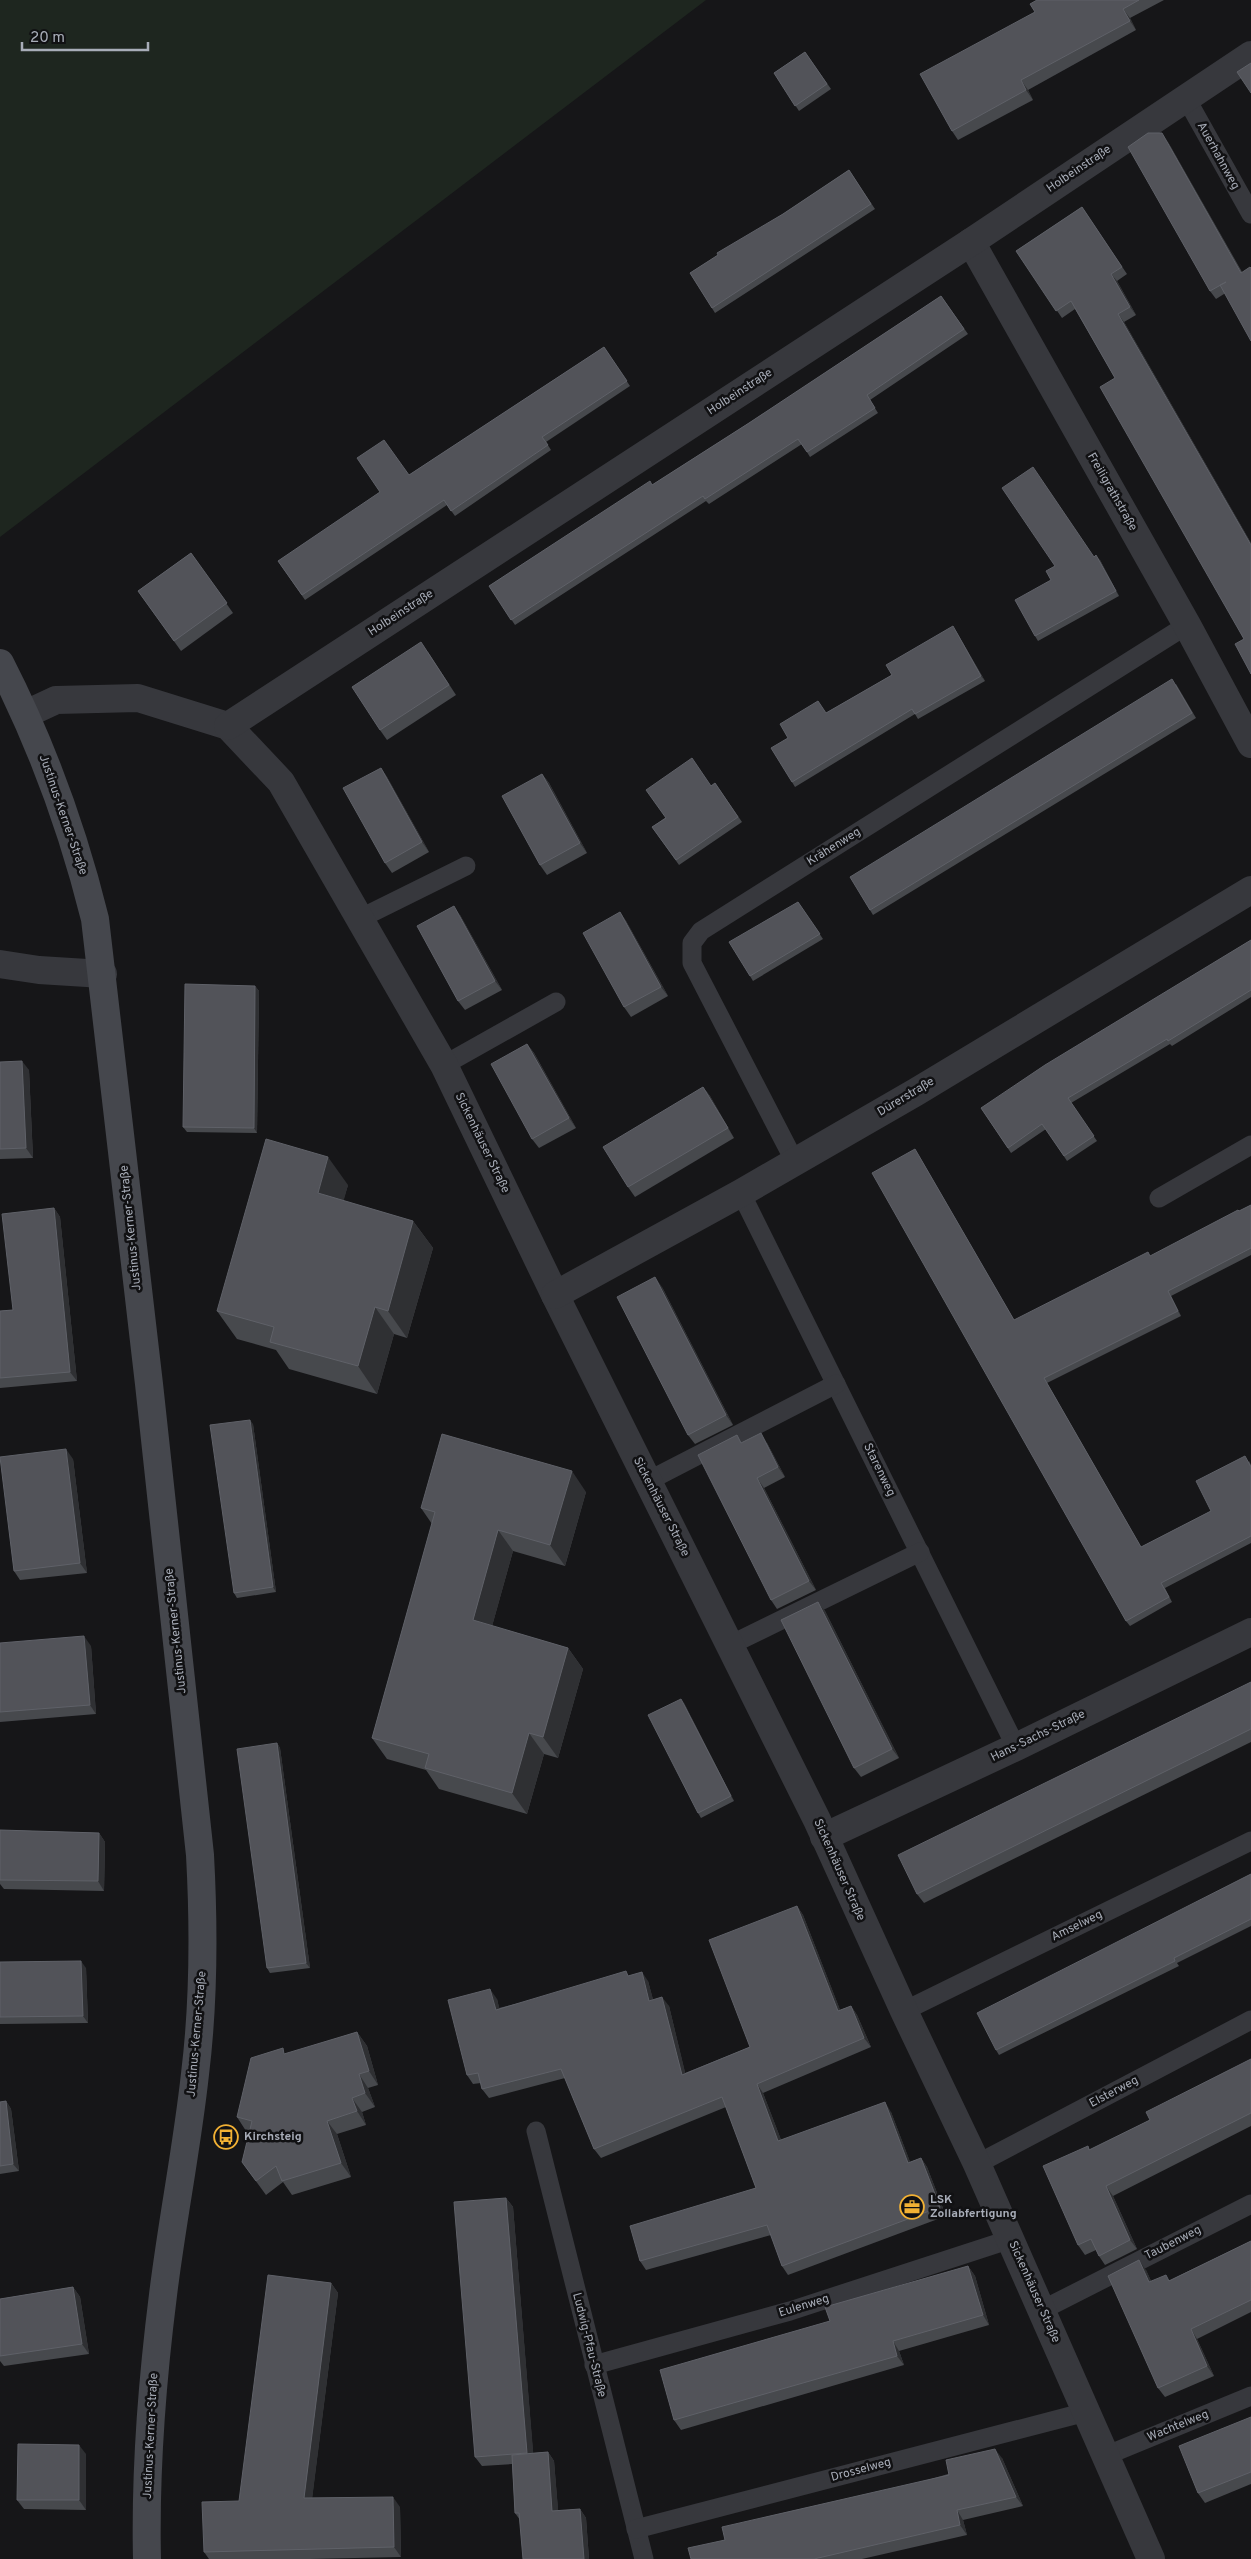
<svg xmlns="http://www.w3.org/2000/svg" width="1251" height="2559" font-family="Overpass,sans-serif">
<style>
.green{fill:#1e261f}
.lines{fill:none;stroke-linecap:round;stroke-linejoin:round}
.lane{stroke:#37383d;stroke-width:19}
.street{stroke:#37383d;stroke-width:28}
.secondary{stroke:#45474d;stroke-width:28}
.wall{fill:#47494d}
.shaded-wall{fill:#2f3033}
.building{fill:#525359;stroke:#5f6168}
.labels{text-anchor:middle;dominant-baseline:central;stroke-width:5;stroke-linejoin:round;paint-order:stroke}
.street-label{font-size:12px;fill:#a8adb8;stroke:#111113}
.poi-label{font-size:12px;font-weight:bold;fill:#a8adb8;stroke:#111113;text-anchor:start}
</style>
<rect width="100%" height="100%" fill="#161618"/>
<!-- green -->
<polygon class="green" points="0,0 706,0 0,537"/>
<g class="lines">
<!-- lane -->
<g class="lane">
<polyline points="1186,98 1251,214"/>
<polyline points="359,919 466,866"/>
<polyline points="444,1065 556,1002"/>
<polyline points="795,1162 692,963 692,943 701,931 1187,625"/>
<polyline points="741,1193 1016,1747"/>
<polyline points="1159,1198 1251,1145"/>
<polyline points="648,1481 836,1384"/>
<polyline points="730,1645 920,1552"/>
<polyline points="904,2011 1251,1841"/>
<polyline points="536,2131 644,2559"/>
<polyline points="977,2164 1251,2020"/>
<polyline points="1042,2310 1251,2204"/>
<polyline points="594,2365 790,2311 1011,2239"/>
<polyline points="1105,2456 1251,2396"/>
<polyline points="636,2529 1086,2412"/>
</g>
<!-- street -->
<g class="street">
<polyline points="971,242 1187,625 1251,744"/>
<polyline points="26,714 56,700 138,698 228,726 281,782 444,1065 555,1295 817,1820 904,2011 977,2164 1151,2559"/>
<polyline points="228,726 971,242 1251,55"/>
<polyline points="0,964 39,970 103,974"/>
<polyline points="555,1295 741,1193 916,1092 1251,890"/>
<polyline points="824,1837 1016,1747 1251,1632"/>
</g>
<!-- secondary -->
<path class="secondary" d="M0,663C42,745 73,830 95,919L149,1384L200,1855C204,1928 204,2001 195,2074C187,2148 172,2221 163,2295C152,2382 145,2471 147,2559"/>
</g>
<!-- wall -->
<g class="wall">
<polygon points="1037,0 1164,0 1130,18 1136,30 1028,90 1033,100 958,140 952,131 1035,12"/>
<polygon points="805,52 831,89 799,111 774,73"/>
<polygon points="1168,142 1242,272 1224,294 1216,299 1210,291"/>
<polygon points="849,170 875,209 715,313 690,273 783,214"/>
<polygon points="1082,207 1127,274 1117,281 1136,315 1124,322 1251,543 1251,674 1244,639 1115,378 1075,309 1062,318 1016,251"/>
<polygon points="941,296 968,334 870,400 878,413 810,457 802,444 709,504 706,501 515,625 489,586 652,485 749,423"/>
<polygon points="604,347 630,386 546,442 551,450 455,516 447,505 305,600 278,561"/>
<polygon points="191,553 233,613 181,651 138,591"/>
<polygon points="1094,557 1100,560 1119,596 1038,641 1035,636"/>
<polygon points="956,631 985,681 918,719 915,714 795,787 792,782 788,738 826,713 892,675"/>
<polygon points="428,652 456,695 387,740 380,730"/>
<polygon points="1176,684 1196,718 873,915 870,910"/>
<polygon points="381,768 387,777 429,852 392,873 385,863"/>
<polygon points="542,774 549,783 587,853 547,875 540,865"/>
<polygon points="715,783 742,822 679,865 652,827"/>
<polygon points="798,902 823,939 753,981 750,976"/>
<polygon points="620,912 626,921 668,996 631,1017 624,1007"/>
<polygon points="460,915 502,990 465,1010 458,1001"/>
<polygon points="1251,940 1251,997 1172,1046 1170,1044 1071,1103 1097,1141 1067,1161 1046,1129 1011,1153 981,1108"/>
<polygon points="255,986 259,991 257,1133 187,1132 183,1127"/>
<polygon points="527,1044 534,1053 576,1128 539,1148 532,1139"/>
<polygon points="0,1062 29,1070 33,1158 0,1159"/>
<polygon points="703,1087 710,1096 734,1138 635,1197 628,1187"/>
<polygon points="918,1154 1014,1320 1151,1256 1251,1205 1251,1255 1171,1296 1181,1316 1047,1383 1141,1547 1211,1511 1249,1461 1251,1465 1251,1543 1165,1588 1172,1602 1130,1626 1126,1621"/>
<polygon points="348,1185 343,1201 413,1221 433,1248 407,1338 394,1334 377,1394 289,1369 276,1350 237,1339 217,1311"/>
<polygon points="54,1208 60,1217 77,1381 0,1388 0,1311 13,1310"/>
<polygon points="662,1287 733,1425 695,1444 688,1435"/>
<polygon points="253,1424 276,1592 237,1598 234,1593"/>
<polygon points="742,1443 767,1443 785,1477 764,1488 816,1590 777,1609 771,1600"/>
<polygon points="73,1459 87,1573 20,1580 14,1571"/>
<polygon points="586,1492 565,1566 513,1551 492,1626 568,1648 583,1669 558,1758 544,1754 527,1814 439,1789 426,1770 387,1759 372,1738 432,1524 421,1508"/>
<polygon points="818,1602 825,1611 899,1758 861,1777 854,1768"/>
<polygon points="0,1643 91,1646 96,1714 0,1722"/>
<polygon points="1251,1682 1251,1742 924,1903 917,1894"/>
<polygon points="684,1703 734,1801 701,1818 698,1813"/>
<polygon points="277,1743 280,1748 310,1968 270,1973 267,1968"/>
<polygon points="0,1830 99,1833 105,1842 104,1891 4,1889 0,1884"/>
<polygon points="1251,1874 1251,1926 1177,1963 1179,1966 999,2055 996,2050"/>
<polygon points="797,1906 803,1915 840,2010 851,2006 857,2015 871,2047 763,2093 781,2140 891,2112 910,2162 921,2158 927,2167 946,2216 788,2275 782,2266 771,2235 646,2270 640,2261 756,2188 726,2107 601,2158 594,2149 565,2078 489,2098 482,2089 481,2083 473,2084 467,2075 497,1999 499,2008 629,1976 648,1981 653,2000 669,2006 685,2073 750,2047"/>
<polygon points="0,1962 86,1968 88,2023 0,2024"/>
<polygon points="357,2032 367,2046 378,2085 368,2088 375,2107 362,2112 366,2125 337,2134 351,2177 292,2195 283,2182 266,2195 242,2162 250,2132 246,2131 237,2117 287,2054"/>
<polygon points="1251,2059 1251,2126 1113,2196 1137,2249 1105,2265 1099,2256 1096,2250 1085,2255 1078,2245 1088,2146 1090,2150 1150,2120"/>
<polygon points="6,2101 11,2109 19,2171 0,2174 0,2102"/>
<polygon points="506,2198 513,2207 533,2453 548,2452 554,2461 558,2511 580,2509 586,2518 589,2559 523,2559 520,2520 515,2513 512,2464 482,2466 475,2457"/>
<polygon points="1251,2241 1251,2312 1197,2339 1214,2376 1165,2397 1158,2388 1146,2270 1151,2281 1170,2280"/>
<polygon points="968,2266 975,2276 989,2325 899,2351 904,2365 681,2430 674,2420 830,2321"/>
<polygon points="331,2283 338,2293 312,2498 400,2507 401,2557 310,2559 209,2559 204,2552 239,2501"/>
<polygon points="73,2287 80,2297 89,2354 4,2366 0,2361 0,2299"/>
<polygon points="1251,2417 1251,2484 1205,2503 1198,2493"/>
<polygon points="86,2454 86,2510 24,2509 17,2500"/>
<polygon points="1002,2458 1023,2506 963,2520 967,2535 862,2559 691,2559 725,2540"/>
</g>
<!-- shaded-wall -->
<g class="shaded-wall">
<polygon points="1123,9 1130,18 1136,30 1130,21"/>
<polygon points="1021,80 1028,90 1033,100 1026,90"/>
<polygon points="1162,133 1168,142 1246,281 1241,273"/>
<polygon points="1111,274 1117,281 1136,315 1130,307"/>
<polygon points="1118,314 1124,322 1251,543 1251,545"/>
<polygon points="1096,555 1100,560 1119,596 1116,591"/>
<polygon points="953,626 956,631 985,681 981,676"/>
<polygon points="381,768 387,777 429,852 422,842"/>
<polygon points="542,774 549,783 587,853 580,843"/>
<polygon points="454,906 460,915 502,990 495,981"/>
<polygon points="620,912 626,921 668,996 661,987"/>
<polygon points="255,986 259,991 257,1133 254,1128"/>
<polygon points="527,1044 534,1053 576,1128 569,1118"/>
<polygon points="22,1061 29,1070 33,1158 26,1148"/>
<polygon points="703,1087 710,1096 734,1138 728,1128"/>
<polygon points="915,1149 918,1154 1017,1325 1014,1320"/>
<polygon points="328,1157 348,1185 338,1221 318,1193"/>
<polygon points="54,1208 60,1217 77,1381 70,1372"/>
<polygon points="413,1221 433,1248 407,1338 388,1311"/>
<polygon points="655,1277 662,1287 733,1425 726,1415"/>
<polygon points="1168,1291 1171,1296 1181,1316 1178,1311"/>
<polygon points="375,1307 394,1334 377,1394 358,1366"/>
<polygon points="1044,1378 1047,1383 1144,1552 1141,1547"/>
<polygon points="250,1420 253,1424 276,1592 273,1587"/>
<polygon points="761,1433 767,1443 785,1477 778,1467"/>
<polygon points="66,1449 73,1459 87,1573 80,1563"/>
<polygon points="572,1471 586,1492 565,1566 550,1545"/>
<polygon points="757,1478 764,1488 816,1590 809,1581"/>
<polygon points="498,1530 513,1551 488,1641 473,1620"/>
<polygon points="818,1602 825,1611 899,1758 892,1749"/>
<polygon points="84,1636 91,1646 96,1714 90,1705"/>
<polygon points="568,1648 583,1669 558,1758 543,1737"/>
<polygon points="681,1699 684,1703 734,1801 731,1796"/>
<polygon points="529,1733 544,1754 527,1814 512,1793"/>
<polygon points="277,1743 280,1748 310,1968 306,1963"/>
<polygon points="99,1833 105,1842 104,1891 98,1881"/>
<polygon points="797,1906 803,1915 844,2020 838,2011"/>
<polygon points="81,1961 86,1968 88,2023 83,2016"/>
<polygon points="642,1972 648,1981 656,2010 649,2001"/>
<polygon points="490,1989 497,1999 502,2019 496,2010"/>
<polygon points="662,1997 669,2006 688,2084 682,2075"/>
<polygon points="851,2006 857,2015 871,2047 864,2038"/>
<polygon points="357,2032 367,2046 378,2085 369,2071"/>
<polygon points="359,2074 368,2088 375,2107 365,2093"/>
<polygon points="757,2084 763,2093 785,2150 778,2141"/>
<polygon points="352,2098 362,2112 366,2125 357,2111"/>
<polygon points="6,2101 11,2109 19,2171 13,2164"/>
<polygon points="885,2102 891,2112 914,2172 908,2163"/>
<polygon points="327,2121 337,2134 351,2177 341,2163"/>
<polygon points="921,2158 927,2167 946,2216 940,2207"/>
<polygon points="1106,2186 1113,2196 1137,2249 1130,2240"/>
<polygon points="506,2198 513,2207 534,2462 527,2453"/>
<polygon points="1139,2260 1146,2270 1156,2292 1149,2282"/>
<polygon points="968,2266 975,2276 989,2325 983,2315"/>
<polygon points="331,2283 338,2293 311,2508 304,2498"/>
<polygon points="73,2287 80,2297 89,2354 82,2344"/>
<polygon points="1191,2329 1197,2339 1214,2376 1207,2366"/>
<polygon points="893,2341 899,2351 904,2365 897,2356"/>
<polygon points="79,2445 86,2454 86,2510 79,2500"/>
<polygon points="995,2449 1002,2458 1023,2506 1016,2497"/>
<polygon points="548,2452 554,2461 559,2520 552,2511"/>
<polygon points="393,2497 400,2507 401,2557 394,2547"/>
<polygon points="580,2509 586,2518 589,2559 584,2559"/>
<polygon points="957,2510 963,2520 967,2535 960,2525"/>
</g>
<!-- building -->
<g class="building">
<polygon points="1037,0 1139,0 1123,9 1130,21 1021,80 1026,90 952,131 920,74 1035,12 1030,4"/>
<polygon points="805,52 827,84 795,106 774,73"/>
<polygon points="1251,63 1251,93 1237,72"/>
<polygon points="1148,133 1162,133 1241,273 1250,267 1251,268 1251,341 1220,285 1226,282 1210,291 1128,147"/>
<polygon points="849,170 871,204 712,308 690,273 718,255 717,253 783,214"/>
<polygon points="1082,207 1122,267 1111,274 1130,307 1118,314 1251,545 1251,674 1235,644 1244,639 1100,387 1115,378 1071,301 1056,311 1016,251"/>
<polygon points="941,296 964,329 867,395 875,408 807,452 798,439 705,499 703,496 511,620 489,586 650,481 652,485 749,423"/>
<polygon points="604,347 627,381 542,437 548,445 451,511 444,500 302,595 278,561 380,492 357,458 384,440 409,475"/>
<polygon points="1033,467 1094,557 1096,555 1116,591 1035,636 1015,600 1051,580 1046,571 1055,566 1002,488"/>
<polygon points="191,553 227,603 174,641 138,591"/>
<polygon points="953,626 981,676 915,714 912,709 792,782 771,748 788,738 780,724 818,701 826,713 892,675 886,665"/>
<polygon points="421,642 449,685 380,730 352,687"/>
<polygon points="1172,679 1192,713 870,910 850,877"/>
<polygon points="692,758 711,786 715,783 738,817 676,860 652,827 666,818 646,790"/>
<polygon points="381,768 422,842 385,863 343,788"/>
<polygon points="542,774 580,843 540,865 502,796"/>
<polygon points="798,902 820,934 750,976 729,942"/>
<polygon points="454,906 495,981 458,1001 417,926"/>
<polygon points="620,912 661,987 624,1007 583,933"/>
<polygon points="1251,940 1251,990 1168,1041 1167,1039 1068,1098 1094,1136 1064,1156 1042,1124 1008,1148 981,1108 1045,1065"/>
<polygon points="185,984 255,986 254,1128 183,1127"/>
<polygon points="527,1044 569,1118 532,1139 491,1064"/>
<polygon points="22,1061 26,1148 0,1149 0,1062"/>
<polygon points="703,1087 728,1128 628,1187 603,1147"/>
<polygon points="266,1139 328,1157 318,1193 413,1221 388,1311 375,1307 358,1366 270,1342 274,1327 217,1311"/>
<polygon points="915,1149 1014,1320 1148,1252 1150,1256 1238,1210 1239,1211 1251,1205 1251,1248 1168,1291 1178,1311 1044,1378 1141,1547 1211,1511 1196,1481 1245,1456 1251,1467 1251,1536 1161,1583 1169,1597 1126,1621 872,1173"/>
<polygon points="54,1208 70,1372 0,1378 0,1311 13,1310 2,1214"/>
<polygon points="655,1277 726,1415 688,1435 617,1297"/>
<polygon points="250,1420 273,1587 234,1593 210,1425"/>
<polygon points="761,1433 778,1467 757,1478 809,1581 771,1600 698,1455 737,1435 741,1443"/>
<polygon points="442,1434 572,1471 550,1545 498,1530 473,1620 568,1648 543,1737 529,1733 512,1793 425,1768 429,1754 372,1738 435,1512 421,1508"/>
<polygon points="66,1449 80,1563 14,1571 0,1457"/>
<polygon points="818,1602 892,1749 854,1768 781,1620"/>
<polygon points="84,1636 90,1705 0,1712 0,1643"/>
<polygon points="1251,1682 1251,1729 917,1894 898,1855"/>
<polygon points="681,1699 731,1796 698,1813 648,1715"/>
<polygon points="277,1743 306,1963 267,1968 237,1749"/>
<polygon points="0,1830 99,1833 98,1881 0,1880"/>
<polygon points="1251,1874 1251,1919 1174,1958 1175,1961 996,2050 977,2013"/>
<polygon points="797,1906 838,2011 851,2006 864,2038 757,2084 778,2141 885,2102 908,2163 921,2158 940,2207 782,2266 767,2225 640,2261 630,2226 756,2188 722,2097 594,2149 561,2069 482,2089 478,2073 467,2075 448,2000 490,1989 496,2010 626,1971 628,1976 642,1972 649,2001 662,1997 682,2075 750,2047 709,1940"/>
<polygon points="81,1961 83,2016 0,2017 0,1962"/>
<polygon points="357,2032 369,2071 359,2074 365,2093 352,2098 357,2111 327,2121 341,2163 282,2181 276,2166 256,2181 242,2162 252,2121 237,2117 251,2058 283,2048 284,2054"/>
<polygon points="1251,2059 1251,2113 1106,2186 1130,2240 1099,2256 1091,2239 1078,2245 1043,2166 1088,2146 1089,2150 1150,2120 1146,2112"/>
<polygon points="6,2101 13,2164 0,2166 0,2102"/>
<polygon points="506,2198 527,2453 475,2457 454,2202"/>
<polygon points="1251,2241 1251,2300 1191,2329 1207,2366 1158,2388 1108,2276 1139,2260 1149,2282 1166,2275 1169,2281"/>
<polygon points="968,2266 983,2315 893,2341 897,2356 674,2420 660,2370 830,2321 825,2307"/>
<polygon points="268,2275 331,2283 304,2498 393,2497 394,2547 204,2552 202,2502 239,2501"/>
<polygon points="73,2287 82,2344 0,2356 0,2299"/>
<polygon points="1251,2417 1251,2472 1198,2493 1179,2446"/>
<polygon points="18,2444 79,2445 79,2500 17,2500"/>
<polygon points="995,2449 1016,2497 957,2510 960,2525 814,2559 691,2559 688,2548 725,2540 722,2527 949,2475 946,2460"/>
<polygon points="548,2452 552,2511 580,2509 584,2559 523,2559 519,2513 515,2513 512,2455"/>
</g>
<!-- icons -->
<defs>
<g id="bus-ring" transform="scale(1.25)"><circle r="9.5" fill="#111113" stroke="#f2b134" stroke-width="1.5"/><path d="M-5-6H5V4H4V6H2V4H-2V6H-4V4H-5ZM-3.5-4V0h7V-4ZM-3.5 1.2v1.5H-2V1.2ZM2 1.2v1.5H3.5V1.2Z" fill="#f2b134"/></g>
<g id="office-ring" transform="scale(1.25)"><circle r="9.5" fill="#111113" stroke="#f2b134" stroke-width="1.5"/><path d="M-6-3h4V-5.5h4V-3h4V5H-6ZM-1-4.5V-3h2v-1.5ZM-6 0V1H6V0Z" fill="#f2b134"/></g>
</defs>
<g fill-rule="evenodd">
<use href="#bus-ring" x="226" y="2137"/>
<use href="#office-ring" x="912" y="2207"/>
</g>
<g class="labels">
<!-- street labels -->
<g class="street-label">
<text transform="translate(1218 156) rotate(61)">Auerhahnweg</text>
<text transform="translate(1079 169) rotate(-34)">Holbeinstraße</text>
<text transform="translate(740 392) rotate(-33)">Holbeinstraße</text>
<text transform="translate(1112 492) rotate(60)">Freiligrathstraße</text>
<text transform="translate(401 613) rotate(-33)">Holbeinstraße</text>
<text transform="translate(63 815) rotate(71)">Justinus-Kerner-Straße</text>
<text transform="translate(834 847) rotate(-32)">Krähenweg</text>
<text transform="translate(906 1097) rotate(-31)">Dürerstraße</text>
<text transform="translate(482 1143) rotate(64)">Sickenhäuser Straße</text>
<text transform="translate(131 1228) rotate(-96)">Justinus-Kerner-Straße</text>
<text transform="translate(879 1470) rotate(64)">Starenweg</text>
<text transform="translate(661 1507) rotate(63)">Sickenhäuser Straße</text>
<text transform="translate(176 1631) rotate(-96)">Justinus-Kerner-Straße</text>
<text transform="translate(1038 1736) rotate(-26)">Hans-Sachs-Straße</text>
<text transform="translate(839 1870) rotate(66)">Sickenhäuser Straße</text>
<text transform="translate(1077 1926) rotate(-26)">Amselweg</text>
<text transform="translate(197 2034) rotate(-85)">Justinus-Kerner-Straße</text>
<text transform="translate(1114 2092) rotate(-28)">Elsterweg</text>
<text transform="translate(1173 2243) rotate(-27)">Taubenweg</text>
<text transform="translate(1034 2292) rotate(66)">Sickenhäuser Straße</text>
<text transform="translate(804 2306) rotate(-17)">Eulenweg</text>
<text transform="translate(589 2345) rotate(76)">Ludwig-Pfau-Straße</text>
<text transform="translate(1178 2426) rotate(-22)">Wachtelweg</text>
<text transform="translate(151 2436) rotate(-87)">Justinus-Kerner-Straße</text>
<text transform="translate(861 2470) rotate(-15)">Drosselweg</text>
</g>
<!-- poi labels -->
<g class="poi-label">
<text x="244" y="2137">Kirchsteig</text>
<text x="930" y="2200">LSK<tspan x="930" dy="14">Zollabfertigung</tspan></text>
</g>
</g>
<!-- scale -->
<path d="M22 42v8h126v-8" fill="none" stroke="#a8adb8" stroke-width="2.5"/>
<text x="30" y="42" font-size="15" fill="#a8adb8" stroke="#111113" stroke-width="4" paint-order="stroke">20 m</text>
</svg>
